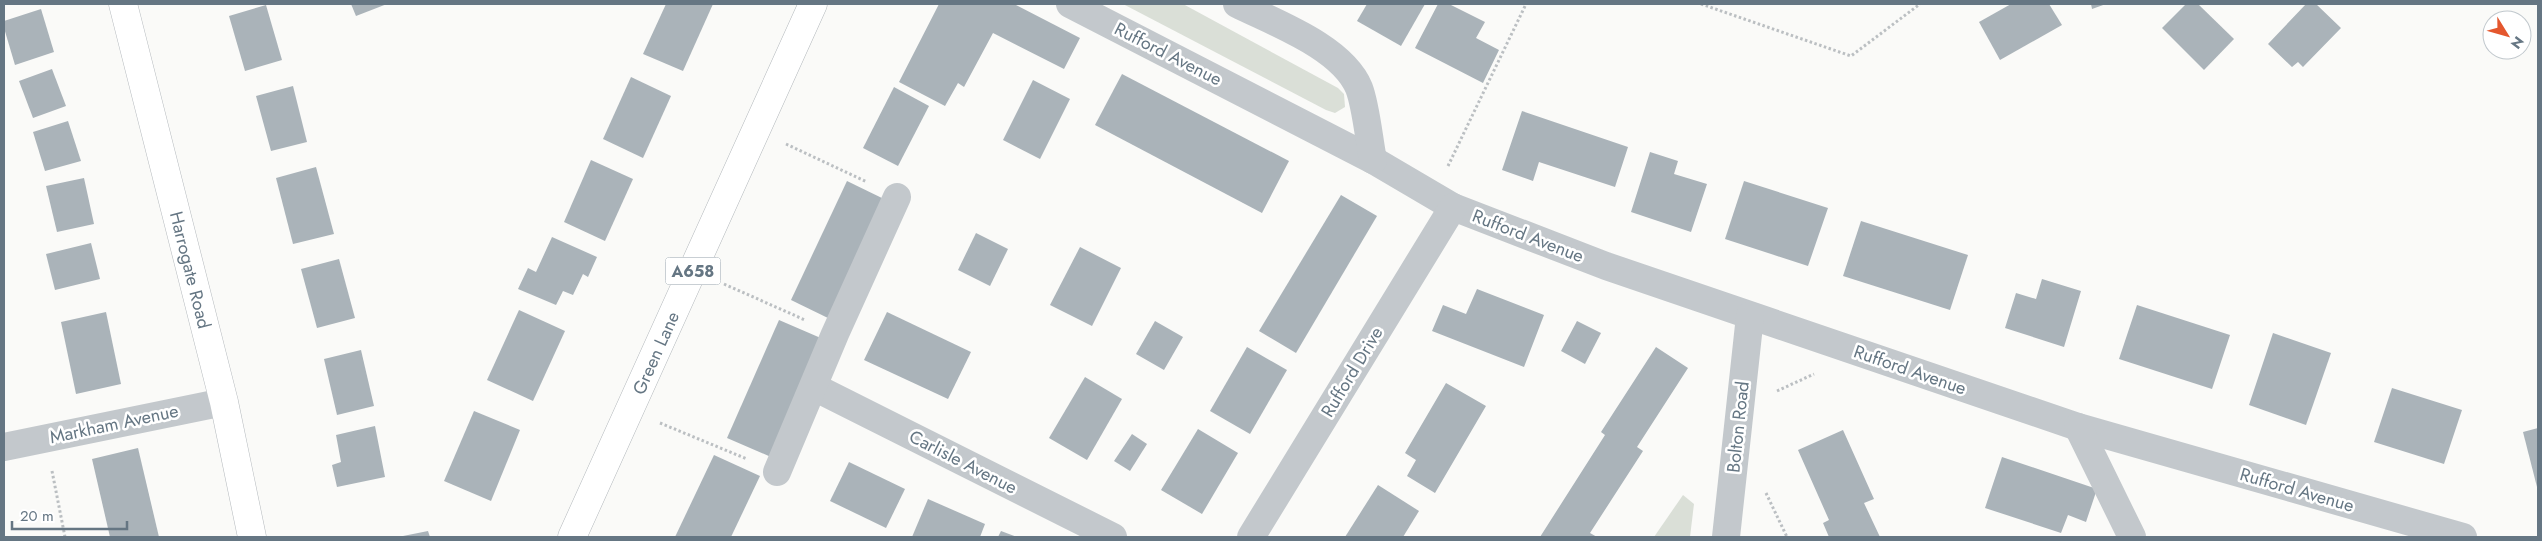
<svg xmlns="http://www.w3.org/2000/svg" width="2542" height="541" font-family="Jost,sans-serif">
<style>
.green{fill:#dadfd7}
.building{fill:#aab3b9}
.lines{fill:none;stroke-linecap:round;stroke-linejoin:round}
.major-casing{stroke:#b5babe;stroke-width:29}
.highway-casing{stroke:#b4b9bd;stroke-width:29}
.path{stroke:#bbbfc2;stroke-width:3;stroke-dasharray:2.5 2.5;stroke-linecap:butt}
.minor{stroke:#c3c8cc;stroke-width:28}
.major{stroke:#fff;stroke-width:28}
.highway{stroke:#fff;stroke-width:28}
.labels{text-anchor:middle;dominant-baseline:central;stroke-width:5;stroke-linejoin:round;paint-order:stroke}
.shield{fill:#fff;stroke:#939fa8;stroke-width:1}
.shield-label{font-size:16px;font-weight:bold;fill:#657683}
.street-label{font-size:18px;fill:#657683;stroke:#fff}
</style>
<rect width="100%" height="100%" fill="#fafaf8"/>
<!-- green -->
<g class="green">
<polygon points="1123,4 1183,4 1338,88 1344,94 1345,107 1335,113 1326,110"/>
<polygon points="1683,495 1694,504 1690,537 1654,537"/>
</g>
<!-- building -->
<g class="building">
<polygon points="351,4 387,4 356,16"/>
<polygon points="666,4 713,4 683,71 643,54"/>
<polygon points="939,4 1014,4 1080,38 1064,69 993,33 964,87 958,83 945,106 899,82"/>
<polygon points="1367,4 1425,4 1401,46 1357,21"/>
<polygon points="1438,4 1449,4 1485,22 1476,38 1499,50 1483,83 1415,48"/>
<polygon points="2011,4 2049,4 2062,25 2000,60 1979,22"/>
<polygon points="2091,4 2106,4 2092,9"/>
<polygon points="2186,4 2198,4 2234,39 2204,70 2162,28"/>
<polygon points="2306,4 2316,4 2341,28 2303,67 2298,62 2292,67 2268,44"/>
<polygon points="266,5 282,60 245,71 229,16"/>
<polygon points="41,9 54,52 15,65 4,28 4,21"/>
<polygon points="52,69 66,106 33,118 19,81"/>
<polygon points="1122,74 1289,161 1262,213 1095,125"/>
<polygon points="631,77 671,96 643,158 603,139"/>
<polygon points="1033,80 1070,99 1040,159 1003,140"/>
<polygon points="293,86 307,142 271,151 256,96"/>
<polygon points="894,87 929,106 898,166 863,148"/>
<polygon points="1522,111 1628,147 1615,187 1539,162 1533,181 1502,170"/>
<polygon points="68,121 81,161 45,171 33,132"/>
<polygon points="1650,152 1678,161 1674,174 1707,184 1691,232 1631,212"/>
<polygon points="591,160 633,179 605,241 564,222"/>
<polygon points="316,167 334,234 293,244 276,178"/>
<polygon points="84,178 94,224 57,232 46,186"/>
<polygon points="847,181 886,200 830,319 791,300"/>
<polygon points="1744,181 1828,208 1808,266 1725,239"/>
<polygon points="1341,195 1377,216 1296,353 1259,331"/>
<polygon points="1861,221 1968,255 1950,310 1843,276"/>
<polygon points="976,233 1008,249 990,286 958,270"/>
<polygon points="552,237 597,257 588,277 583,274 573,295 563,291 556,305 518,289 528,268 536,272"/>
<polygon points="91,243 100,279 55,290 46,254"/>
<polygon points="1080,247 1121,268 1092,326 1050,305"/>
<polygon points="339,259 355,318 317,328 301,269"/>
<polygon points="2042,279 2081,291 2064,347 2005,328 2016,293 2036,299"/>
<polygon points="1477,289 1544,315 1524,367 1432,331 1443,305 1466,314"/>
<polygon points="2137,305 2230,335 2212,389 2119,359"/>
<polygon points="519,310 565,331 533,401 487,380"/>
<polygon points="106,312 121,384 76,394 61,322"/>
<polygon points="887,312 971,352 948,399 864,360"/>
<polygon points="779,320 823,339 771,457 727,438"/>
<polygon points="1155,321 1183,337 1164,370 1136,354"/>
<polygon points="1577,321 1601,333 1585,364 1561,351"/>
<polygon points="2273,333 2331,353 2306,425 2249,405"/>
<polygon points="1247,347 1287,370 1250,434 1210,411"/>
<polygon points="1656,347 1688,368 1637,447 1643,451 1590,533 1597,537 1540,537 1605,435 1601,432"/>
<polygon points="361,350 374,406 337,415 324,359"/>
<polygon points="1085,377 1122,399 1087,460 1049,438"/>
<polygon points="1446,383 1486,406 1435,493 1407,476 1416,460 1405,453"/>
<polygon points="2392,388 2462,410 2444,464 2374,442"/>
<polygon points="474,411 520,430 491,501 444,481"/>
<polygon points="375,426 385,477 337,487 332,465 341,462 336,435"/>
<polygon points="2538,428 2538,491 2523,432"/>
<polygon points="1198,429 1238,453 1202,514 1161,490"/>
<polygon points="1843,430 1874,499 1864,503 1880,537 1829,537 1823,523 1829,520 1798,450"/>
<polygon points="1132,434 1147,444 1130,471 1114,461"/>
<polygon points="138,448 159,537 110,537 92,459"/>
<polygon points="714,455 760,476 731,537 675,537"/>
<polygon points="2002,457 2097,489 2086,522 2068,515 2061,533 1985,508"/>
<polygon points="849,462 905,489 886,528 830,501"/>
<polygon points="1378,485 1419,511 1403,537 1345,537"/>
<polygon points="928,499 985,524 980,537 912,537"/>
<polygon points="428,531 430,537 403,537 403,536"/>
<polygon points="1001,531 1017,537 998,537"/>
</g>
<g class="lines">
<!-- major casing -->
<g class="major-casing">
<polyline id="major" points="123,4 224,402 252,537"/>
</g>
<!-- highway casing -->
<g class="highway-casing">
<polyline id="highway" points="572,537 813,4"/>
</g>
<!-- path -->
<g class="path">
<polyline points="1701,4 1851,56 1920,4"/>
<polyline points="786,144 867,182"/>
<polyline points="1448,166 1526,4"/>
<polyline points="724,284 805,320"/>
<polyline points="1777,391 1814,374"/>
<polyline points="660,423 747,459"/>
<polyline points="52,471 65,537"/>
<polyline points="1766,493 1787,537"/>
</g>
<!-- minor -->
<g class="minor">
<polyline points="1070,4 1373,160 1453,207 1606,266 2078,427 2463,537"/>
<path d="M1237,4C1275,23 1342,47 1359,88C1366,106 1369,140 1373,160"/>
<polyline points="814,387 1113,537"/>
<polyline points="2078,427 2132,537"/>
<polyline points="4,447 224,402"/>
<polyline points="777,472 835,334 897,197"/>
<polyline points="1251,537 1453,207"/>
<polyline points="1726,537 1750,316"/>
</g>
<!-- major -->
<use href="#major" class="major"/>
<!-- highway -->
<use href="#highway" class="highway"/>
</g>
<g class="labels">
<!-- shield labels -->
<rect class="shield" x="665.5" y="257.5" width="55" height="27" rx="4"/>
<g class="shield-label">
<text x="693" y="271">A658</text>
</g>
<!-- street labels -->
<g class="street-label">
<text transform="translate(1168 54) rotate(27)">Rufford Avenue</text>
<text transform="translate(1528 236) rotate(21)">Rufford Avenue</text>
<text transform="translate(190 270) rotate(76)">Harrogate Road</text>
<text transform="translate(656 353) rotate(-66)">Green Lane</text>
<text transform="translate(1910 370) rotate(19)">Rufford Avenue</text>
<text transform="translate(1352 372) rotate(-59)">Rufford Drive</text>
<text transform="translate(114 424) rotate(-12)">Markham Avenue</text>
<text transform="translate(1738 427) rotate(-84)">Bolton Road</text>
<text transform="translate(963 462) rotate(27)">Carlisle Avenue</text>
<text transform="translate(2297 490) rotate(16)">Rufford Avenue</text>
</g>
</g>
<!-- border -->
<rect width="2542" height="541" fill="none" stroke="#657683" stroke-width="10"/>
<!-- north arrow -->
<g transform="translate(2507 35) rotate(127)"><circle r="24" fill="#ffffff" stroke="#c1c8cd"/>
<path d="M0-4L9 19L0 12L-9 19Z" fill="#e4572e"/>
<text y="-8" font-size="14" font-weight="bold" text-anchor="middle" fill="#657683">N</text>
</g>
<!-- scale -->
<path d="M12 521v8h115v-8" fill="none" stroke="#657683" stroke-width="2.5"/>
<text x="20" y="521" font-size="15" fill="#657683" stroke="#ffffff" stroke-width="4" paint-order="stroke">20 m</text>
</svg>
